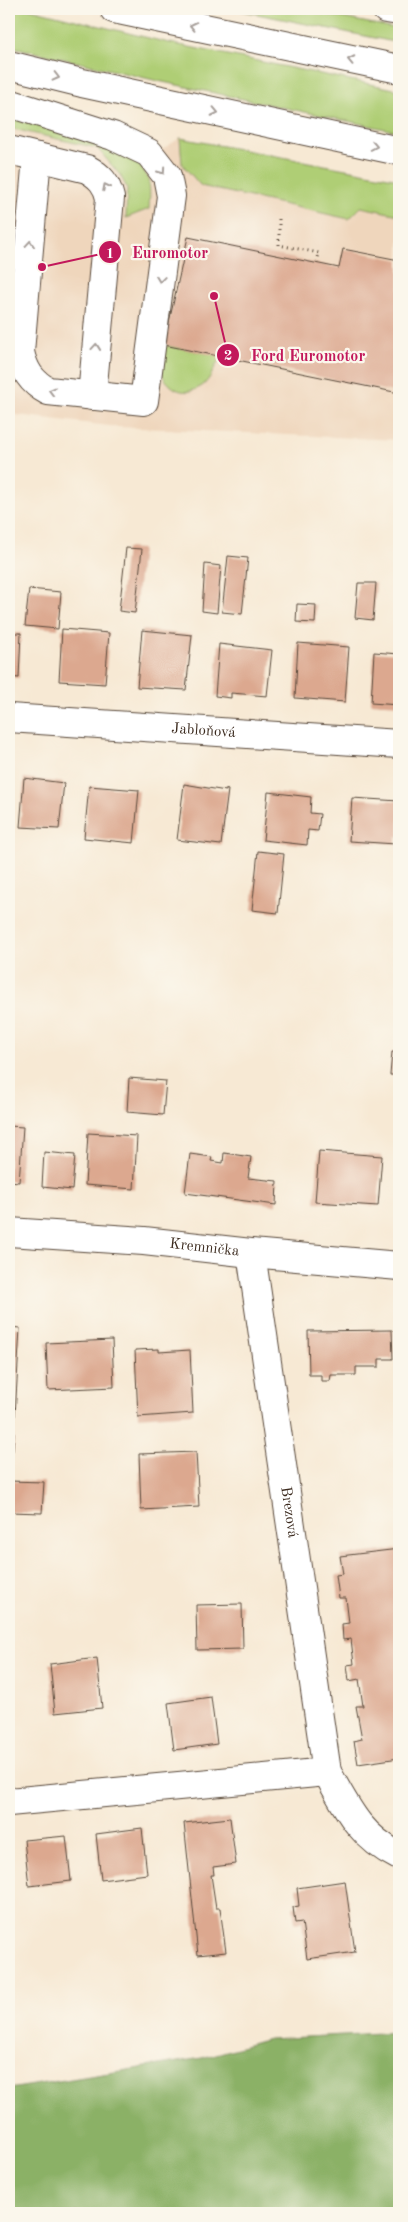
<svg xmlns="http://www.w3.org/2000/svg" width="408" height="2222" font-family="'Old Standard TT',serif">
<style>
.built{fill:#efd6bc}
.green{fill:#afce75;stroke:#757c4a}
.forest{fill:#8bb166;stroke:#636e42}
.building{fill:#dca88f}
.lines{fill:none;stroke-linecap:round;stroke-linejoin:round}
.minor-casing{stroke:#574739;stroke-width:30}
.major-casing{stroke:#574739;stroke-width:30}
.highway-casing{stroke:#574739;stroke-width:30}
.path{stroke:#574739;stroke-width:3;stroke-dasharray:1 4;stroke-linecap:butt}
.minor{stroke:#fff;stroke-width:28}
.major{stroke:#fff;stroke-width:28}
.highway{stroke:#fff;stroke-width:28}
.oneway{stroke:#a79f9a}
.labels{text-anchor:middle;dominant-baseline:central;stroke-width:4.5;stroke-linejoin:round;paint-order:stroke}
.street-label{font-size:15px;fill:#3b2a1e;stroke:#fbf7ec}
.leader{fill:none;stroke:#c2185b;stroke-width:2}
.callout-dot{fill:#c2185b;stroke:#fbf7ec;stroke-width:2}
.mark-label{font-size:15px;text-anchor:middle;font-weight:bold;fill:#fff}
.callout-label{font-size:16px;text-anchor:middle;font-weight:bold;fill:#c2185b;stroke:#fbf7ec;stroke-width:4.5;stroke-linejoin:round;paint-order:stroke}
</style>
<rect width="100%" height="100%" fill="#fbf7ec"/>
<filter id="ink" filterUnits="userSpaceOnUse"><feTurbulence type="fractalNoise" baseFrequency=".02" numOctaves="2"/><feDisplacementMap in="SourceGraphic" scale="10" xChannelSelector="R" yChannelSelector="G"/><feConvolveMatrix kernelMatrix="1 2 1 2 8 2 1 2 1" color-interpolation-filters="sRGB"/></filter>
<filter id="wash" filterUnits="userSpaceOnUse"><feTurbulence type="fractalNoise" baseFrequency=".0096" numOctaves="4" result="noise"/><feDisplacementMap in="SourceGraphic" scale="20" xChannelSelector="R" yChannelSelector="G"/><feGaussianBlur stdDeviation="1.12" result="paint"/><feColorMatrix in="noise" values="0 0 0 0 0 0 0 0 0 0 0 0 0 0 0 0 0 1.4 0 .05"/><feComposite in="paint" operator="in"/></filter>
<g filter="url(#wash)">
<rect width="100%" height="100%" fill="#f7e9d4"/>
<!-- built -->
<polygon class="built" points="9,128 97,148 120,175 127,188 126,218 151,185 140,164 180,138 182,164 399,215 399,440 118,427 9,414"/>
<!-- green -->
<g class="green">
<polygon points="9,9 31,9 165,42 399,90 399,132 158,81 9,46"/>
<polygon points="233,9 298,9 399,29 399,43"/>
<path d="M9,116C33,123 129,149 140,165C152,181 150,191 149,209L126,218L127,188L120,175L97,148L9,128Z"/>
<polygon points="180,138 399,179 399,215 361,207 349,219 201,186 182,164"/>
<path d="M164,345L221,356C216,364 210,381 202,386C181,399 168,387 159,369Z"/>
</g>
<!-- forest -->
<polygon class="forest" points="399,2032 399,2213 9,2213 9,2089 202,2058 269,2039"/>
<g id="blocks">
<!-- building -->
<g class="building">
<polygon points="188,237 339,268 343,249 399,260 399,393 164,345"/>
<polygon points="126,548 142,549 135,613 119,611"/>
<polygon points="228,556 248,558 242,614 222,612"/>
<polygon points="205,564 221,566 217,613 202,611"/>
<polygon points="358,583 376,583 373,620 355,618"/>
<polygon points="29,589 61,592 58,629 25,626"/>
<polygon points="297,604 316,605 315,623 296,622"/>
<polygon points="62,629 109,633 105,684 59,681"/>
<polygon points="142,630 192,635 186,690 137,687"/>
<polygon points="9,633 21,633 19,678 9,677"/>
<polygon points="298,643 349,647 345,702 295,698"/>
<polygon points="219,644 272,650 267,696 231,693 231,698 215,696"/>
<polygon points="374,652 399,654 399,705 371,703"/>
<polygon points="24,778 64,783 59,829 20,827"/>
<polygon points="184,784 226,791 226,789 228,790 221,845 177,840"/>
<polygon points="89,786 139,790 134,843 84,838"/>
<polygon points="268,792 311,797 310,813 320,814 318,831 308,830 307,845 263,840"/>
<polygon points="352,798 399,801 399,837 396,837 396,844 349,841"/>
<polygon points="258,851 284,854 278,913 252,910"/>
<polygon points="392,1052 399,1052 399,1075 390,1075"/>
<polygon points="129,1078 166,1081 163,1115 127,1112"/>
<polygon points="9,1126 23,1127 19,1182 9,1181"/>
<polygon points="88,1133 137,1136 134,1189 85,1185"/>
<polygon points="319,1151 382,1156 378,1206 315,1202"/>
<polygon points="44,1152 75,1155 72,1190 42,1187"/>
<polygon points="224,1153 251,1157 248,1178 277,1181 276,1205 185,1193 190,1154 212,1157 211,1161 223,1163"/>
<polygon points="9,1327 20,1328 13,1451 9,1451"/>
<polygon points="392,1330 393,1359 379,1359 379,1367 356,1367 356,1375 331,1375 330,1381 321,1381 321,1375 309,1375 308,1331"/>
<polygon points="396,1330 399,1330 399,1372 398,1372"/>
<polygon points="112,1340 114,1387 48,1390 46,1343"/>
<polygon points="159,1349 159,1352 190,1350 193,1413 138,1417 135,1350"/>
<polygon points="196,1452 199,1507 141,1510 139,1454"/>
<polygon points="9,1481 44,1482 42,1513 9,1512"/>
<polygon points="399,1549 399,1758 358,1764 354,1741 362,1739 356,1706 363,1706 359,1679 349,1681 347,1665 354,1664 351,1639 343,1640 342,1624 349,1623 346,1598 339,1598 336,1575 343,1574 340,1556"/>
<polygon points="242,1604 243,1649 197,1650 196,1605"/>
<polygon points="97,1658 102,1708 55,1713 50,1664"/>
<polygon points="211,1697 217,1744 174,1750 168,1703"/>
<polygon points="230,1818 236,1864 213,1867 214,1875 211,1875 216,1908 220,1908 226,1952 198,1955 184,1823"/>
<polygon points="142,1828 147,1874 101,1880 96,1834"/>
<polygon points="66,1836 71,1881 29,1886 24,1840"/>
<polygon points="345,1881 355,1952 307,1959 302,1922 295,1923 293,1907 299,1906 297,1888"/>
</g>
</g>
</g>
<g filter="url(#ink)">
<use href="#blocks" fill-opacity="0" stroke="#574739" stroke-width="1"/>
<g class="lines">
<!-- minor casing -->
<g class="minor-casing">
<g id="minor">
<path d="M9,103L113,136L149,153L167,176L171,196L144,401L48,391C31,382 24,370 20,352L37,157"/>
<path d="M9,150L87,169C100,176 107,184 110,198L92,396"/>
<path id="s1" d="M9,718L399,744"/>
<path id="s2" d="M9,1232L144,1241L251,1253L399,1266"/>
<path id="s3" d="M251,1253L327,1772C347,1808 360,1837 399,1856"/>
<polyline points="9,1802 327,1772"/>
</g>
</g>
<!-- major casing -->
<g class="major-casing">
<polyline id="major" points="386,9 399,11"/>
</g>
<!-- highway casing -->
<g class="highway-casing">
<g id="highway">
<polyline points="114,9 399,69"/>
<polyline points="9,65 82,83 399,151"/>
</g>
</g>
<!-- path -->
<polyline class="path" points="279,219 279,245 319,253 317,263"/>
<!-- minor -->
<use href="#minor" class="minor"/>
<!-- major -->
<use href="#major" class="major"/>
<!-- highway -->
<use href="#highway" class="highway"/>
</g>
<!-- one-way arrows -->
<defs><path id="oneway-chevron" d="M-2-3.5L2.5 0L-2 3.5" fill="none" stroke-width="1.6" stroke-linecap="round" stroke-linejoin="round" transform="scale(1.25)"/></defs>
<g class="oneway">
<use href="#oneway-chevron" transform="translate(193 26) rotate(-168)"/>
<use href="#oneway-chevron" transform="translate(351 60) rotate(-168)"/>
<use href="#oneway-chevron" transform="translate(56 77) rotate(14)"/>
<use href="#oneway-chevron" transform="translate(215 112) rotate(12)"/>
<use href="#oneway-chevron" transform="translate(374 146) rotate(11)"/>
<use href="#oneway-chevron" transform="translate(162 171) rotate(55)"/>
<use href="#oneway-chevron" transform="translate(106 187) rotate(-117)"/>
<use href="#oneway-chevron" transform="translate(30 244) rotate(-85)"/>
<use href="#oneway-chevron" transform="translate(160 279) rotate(98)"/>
<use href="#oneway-chevron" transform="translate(96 347) rotate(-85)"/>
<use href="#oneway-chevron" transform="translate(52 391) rotate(-165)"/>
</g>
</g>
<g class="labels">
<!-- street labels -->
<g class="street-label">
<text stroke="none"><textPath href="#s1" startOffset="195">Jabloňová</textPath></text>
<text stroke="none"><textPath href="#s2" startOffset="196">Kremnička</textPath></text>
<text stroke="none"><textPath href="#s3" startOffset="262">Brezová</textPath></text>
</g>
</g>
<!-- callouts -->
<path class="leader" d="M42 267L110 252M214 296L228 355"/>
<g class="callout-dot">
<circle cx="42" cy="267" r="5"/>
<circle cx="214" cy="296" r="5"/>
<circle cx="110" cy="252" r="12"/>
<circle cx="228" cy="355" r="12"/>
</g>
<g class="mark-label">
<text x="110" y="258">1</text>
<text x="228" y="360">2</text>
</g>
<g class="callout-label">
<text x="170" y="258">Euromotor</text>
<text x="308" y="361">Ford Euromotor</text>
</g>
<!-- margin -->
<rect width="408" height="2222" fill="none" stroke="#fbf7ec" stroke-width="30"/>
</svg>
